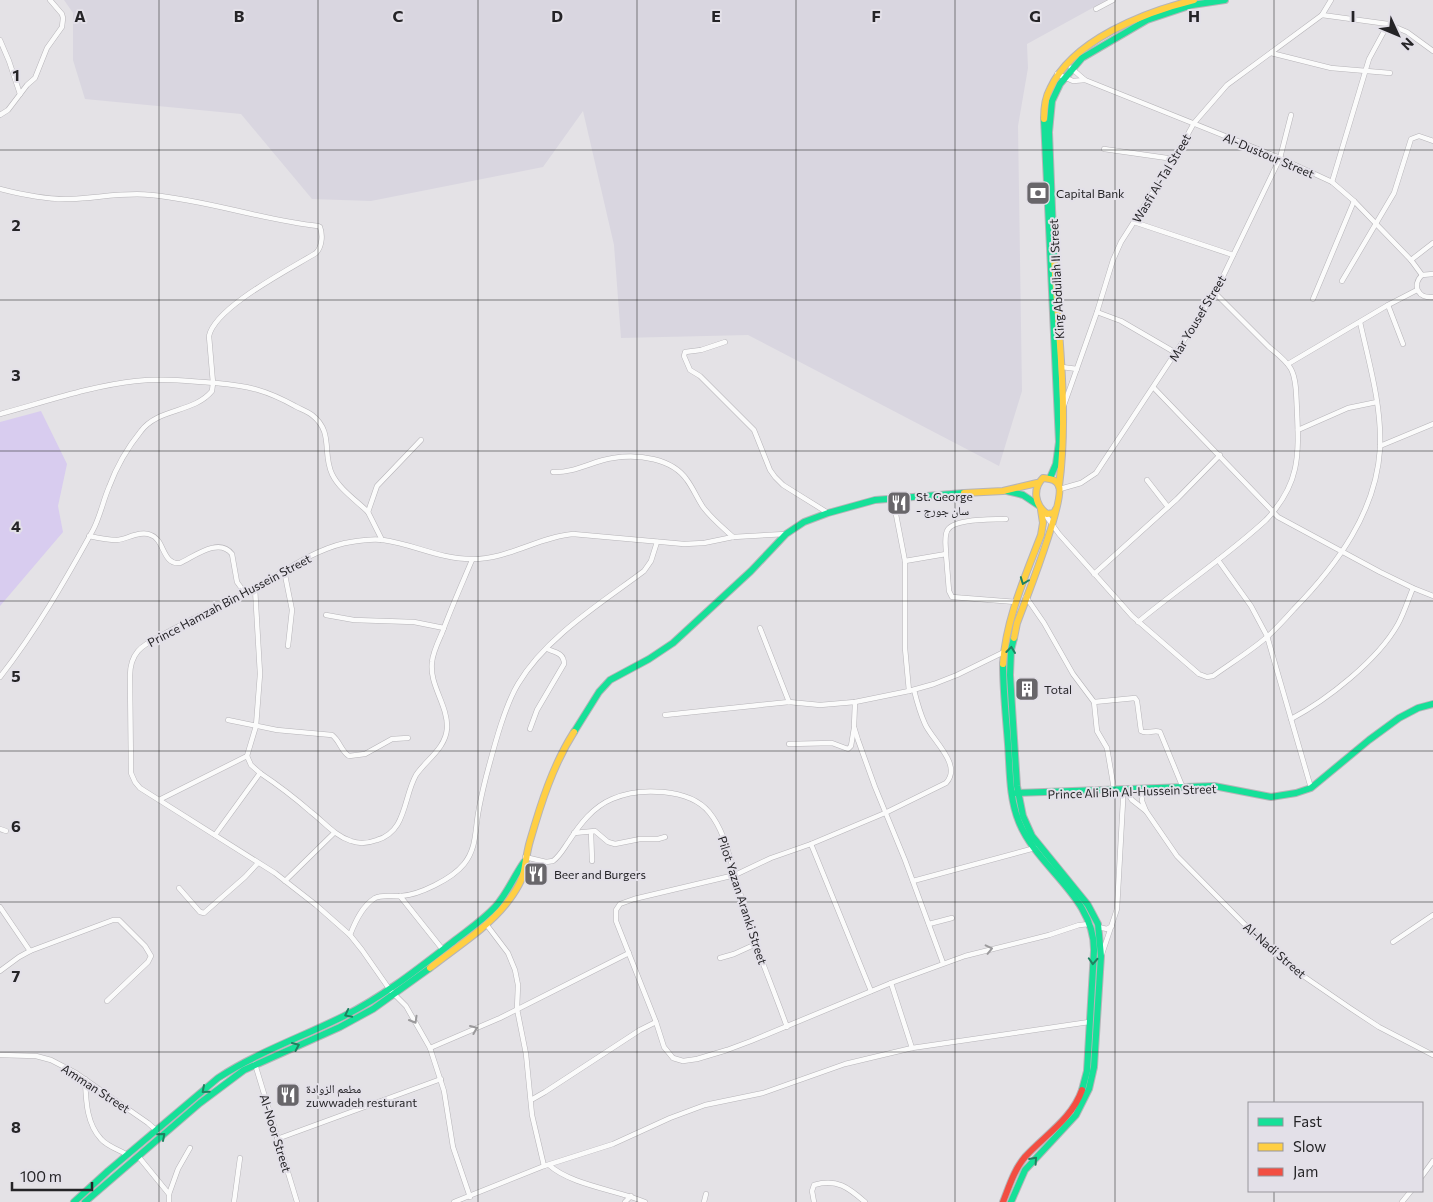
<svg xmlns="http://www.w3.org/2000/svg" width="1433" height="1202" font-family="Commissioner,'Noto Naskh Arabic',sans-serif">
<style>
.built{fill:#d9d6e0}
.green{fill:#d8ccef}
.lines{fill:none;stroke-linecap:round;stroke-linejoin:round}
.street-casing{stroke:#b6b4b8;stroke-width:5.5}
.fast-casing{stroke:#b6b4b8;stroke-width:8}
.slow-casing{stroke:#b6b4b8;stroke-width:8}
.jam-casing{stroke:#b6b4b8;stroke-width:8}
.street{stroke:#fbfbfb;stroke-width:4.5}
.fast{stroke:#16e098;stroke-width:6}
.slow{stroke:#ffcf43;stroke-width:6}
.jam{stroke:#f24e42;stroke-width:6}
.oneway{stroke:#1e8260}
.oneway2{stroke:#9b9a9c}
.grid{fill:none;stroke:#252427;stroke-width:1;stroke-opacity:0.55}
.labels{text-anchor:middle;dominant-baseline:central;stroke-width:4;stroke-linejoin:round;paint-order:stroke}
.street-label{font-size:12px;fill:#252427;stroke:#e3e0e8}
.poi-label{font-size:12px;fill:#252427;stroke:#e3e0e8;text-anchor:start}
.grid-label{font-size:16px;text-anchor:middle;font-weight:bold;fill:#252427;stroke:#e3e0e8;stroke-width:4;stroke-linejoin:round;paint-order:stroke}
</style>
<rect width="100%" height="100%" fill="#e4e2e6"/>
<!-- built -->
<polygon class="built" points="64,0 1107,0 1027,44 1028,68 1018,126 1022,391 999,466 748,335 621,338 614,245 583,111 543,167 371,201 312,199 241,114 85,99 73,60 73,13"/>
<!-- green -->
<polygon class="green" points="41,411 67,464 58,506 63,532 0,606 0,422"/>
<g class="lines">
<!-- street casing -->
<g class="street-casing">
<g id="street">
<polyline points="1096,9 1113,0"/>
<polyline points="1322,15 1388,24 1407,32 1433,51"/>
<polyline points="0,40 9,61 20,94"/>
<polyline points="1271,53 1331,68 1390,73"/>
<polyline points="1071,68 1085,80 1280,158 1332,182 1354,201 1411,260 1422,275"/>
<polyline points="1057,74 1073,81 1085,80"/>
<polyline points="0,115 8,110 27,85 35,78 47,48 62,27 63,18 62,14 50,0"/>
<polyline points="1104,149 1174,159"/>
<polyline points="1332,182 1369,59 1388,24"/>
<path d="M0,189C23,195 47,200 71,199C97,198 125,192 151,195C207,200 262,220 318,226L320,227C323,235 322,247 316,253C290,269 215,307 209,336L213,383L212,391C194,413 158,408 141,431C128,447 116,468 109,487C103,501 100,517 93,530C65,581 36,631 0,677"/>
<polyline points="1134,222 1233,255"/>
<polyline points="1411,260 1433,243"/>
<path d="M1433,274L1422,275C1411,286 1419,299 1433,297"/>
<polyline points="1342,281 1394,193 1411,139 1419,136 1433,141"/>
<polyline points="1313,299 1354,201"/>
<polyline points="1388,305 1403,344"/>
<polyline points="1097,312 1121,321 1176,353"/>
<polyline points="725,342 701,350 685,352 684,356 690,370 700,376 754,430 770,470 775,477 783,485 828,513"/>
<polyline points="1288,364 1388,305 1417,290"/>
<polyline points="1062,367 1077,369"/>
<polyline points="1154,388 1278,517 1380,572 1413,588 1433,596"/>
<polyline points="1064,405 1097,312 1113,260 1121,242 1174,159 1194,123 1227,85 1322,15 1331,0"/>
<path d="M0,414C45,402 90,386 136,381C163,378 190,381 216,383C249,386 266,390 295,406C300,409 307,411 312,415C334,432 322,453 332,474C339,489 357,501 368,512"/>
<polyline points="1298,430 1348,408 1377,402"/>
<polyline points="1380,446 1433,424"/>
<path d="M553,472C575,473 592,461 613,458C638,454 672,458 687,480C693,488 697,498 703,507C711,518 722,527 733,537"/>
<polyline points="1147,480 1168,507"/>
<polyline points="1060,489 1081,483 1096,473 1215,293 1280,158 1291,115"/>
<polyline points="893,499 905,561 905,648 909,691"/>
<path d="M1044,513L1059,534L1132,616L1199,674L1207,677L1213,676C1231,663 1251,651 1268,636C1277,628 1286,618 1294,609C1337,565 1376,512 1380,449C1382,406 1369,363 1360,322"/>
<path d="M89,536C98,538 107,540 117,540C127,539 141,530 151,535C165,540 162,565 180,563C195,556 219,537 232,554L237,582L245,593"/>
<polyline points="382,540 368,512 377,486 421,440"/>
<path d="M946,554C946,547 944,538 947,531C952,518 994,520 1006,519"/>
<polyline points="1218,560 1251,606 1267,636 1311,788"/>
<polyline points="905,561 946,554 949,591 952,597 1016,602"/>
<polyline points="284,570 292,610 288,646"/>
<polyline points="1094,574 1177,499 1220,455"/>
<polyline points="1026,597 1044,623 1073,674 1094,702 1097,731 1107,748 1114,789"/>
<polyline points="326,615 354,620 414,622 444,628"/>
<path d="M1138,622C1180,587 1226,557 1266,520C1300,484 1299,456 1297,410C1296,397 1297,380 1291,369C1286,360 1276,353 1269,347C1251,329 1233,311 1215,293"/>
<polyline points="760,628 789,702"/>
<path d="M914,690C917,702 920,713 925,724C932,740 963,765 946,783L885,813L811,844L771,858L735,875L634,899L620,904L616,910V921L656,1022L664,1047L673,1058L683,1061L697,1059L727,1050L751,1041L891,983L965,956L1049,935L1079,925L1090,924"/>
<polyline points="855,702 854,727 858,740 875,787 905,860 943,963"/>
<path d="M1094,702L1135,698L1137,701L1141,731C1147,735 1154,729 1160,732L1183,788"/>
<polyline points="665,715 789,702 820,705 855,702 909,691 934,684 957,675 1004,652"/>
<path d="M1291,719C1327,700 1378,660 1398,624C1404,613 1408,600 1413,588"/>
<path d="M228,720L277,730L332,735C340,741 341,751 349,756L365,754L392,739L408,738"/>
<path d="M530,729L537,710L564,664C564,653 555,652 547,649"/>
<polyline points="789,744 832,743 848,749 851,746 854,728"/>
<path d="M260,773C278,785 295,798 311,812C324,822 335,836 351,841C359,844 369,843 377,840C407,831 403,798 416,775C426,760 446,748 447,728C448,705 429,685 432,662C433,652 438,642 442,633C451,608 462,584 472,560"/>
<polyline points="1125,789 1132,800 1146,811"/>
<polyline points="1142,789 1142,801 1146,811 1177,856 1264,944 1296,971 1350,1008 1379,1027 1433,1055"/>
<polyline points="161,799 247,756"/>
<polyline points="0,829 6,831"/>
<polyline points="591,832 592,861"/>
<polyline points="574,833 595,831 608,842 615,844 640,839 658,839 665,837"/>
<polyline points="215,835 260,773 251,765 247,756 256,726 260,674 255,588"/>
<polyline points="811,844 871,991"/>
<path d="M525,857L546,862L553,861C560,856 564,848 569,841C580,824 593,807 612,799C639,787 689,788 709,812C723,829 728,851 734,872C741,896 748,921 756,945C766,972 777,999 787,1027"/>
<polyline points="285,881 334,833"/>
<polyline points="913,881 1035,848"/>
<polyline points="179,888 200,912 204,913 245,877 258,863"/>
<polyline points="400,896 443,950"/>
<polyline points="0,907 30,951"/>
<polyline points="486,924 508,953 515,970 518,985 517,1009 526,1054 532,1115 544,1166"/>
<polyline points="929,924 952,918"/>
<polyline points="1098,927 1107,929 1112,926"/>
<path d="M350,935C355,922 362,906 375,898C383,894 392,897 401,896C419,895 452,879 464,864C476,849 475,833 478,814C480,802 483,789 486,777C493,751 504,707 518,684C546,637 600,604 644,571L651,561L657,542"/>
<polyline points="1393,942 1433,915"/>
<polyline points="1102,954 1117,909 1123,801 1123,797 1118,789"/>
<polyline points="720,958 734,954 756,944"/>
<polyline points="0,971 19,957 30,951 113,920 119,920 145,946 151,956 148,962 107,1001"/>
<polyline points="891,983 912,1048"/>
<polyline points="430,1048 500,1018 629,953"/>
<polyline points="0,1055 36,1056 51,1060 76,1073 148,1123 157,1131"/>
<polyline points="255,1064 297,1202"/>
<path d="M85,1079C86,1099 86,1123 101,1139C106,1145 116,1149 124,1153"/>
<polyline points="531,1100 545,1092 640,1030 656,1022"/>
<polyline points="277,1139 441,1079"/>
<polyline points="138,1156 169,1194 169,1202"/>
<path d="M549,1165C571,1185 617,1190 645,1202"/>
<polyline points="1422,1176 1433,1161"/>
<polyline points="169,1194 178,1169 190,1148"/>
<path d="M470,1197L453,1147L444,1091L430,1048L406,1006L390,990L362,950L350,935L316,905L275,873L140,788L135,782L131,773L130,676C130,667 132,658 138,651C145,643 156,638 166,633C195,617 225,604 254,589C284,572 311,551 345,543C357,541 371,538 383,540C413,544 440,559 471,559C507,560 538,537 573,534L684,544L704,543L733,537L786,534"/>
<polyline points="234,1202 240,1158"/>
<polyline points="454,1202 544,1166 613,1144 670,1118 705,1105 763,1093 845,1064 912,1048 1089,1022"/>
<polyline points="625,1202 631,1196"/>
<polyline points="704,1202 706,1194"/>
<path d="M814,1202L812,1191L814,1185C837,1178 849,1188 865,1202"/>
<polyline points="1402,1202 1411,1191"/>
</g>
</g>
<!-- fast casing -->
<g class="fast-casing">
<g id="fast">
<polyline points="1044,119 1059,442 1056,464 1050,478"/>
<polyline points="1054,258 1049,132 1052,101 1060,84 1082,58 1147,20 1192,5 1225,0"/>
<polyline points="1007,491 1023,495 1038,505"/>
<path d="M1003,664C1003,691 1006,717 1008,744C1010,770 1009,798 1019,822C1038,869 1095,897 1094,951L1087,1071L1082,1090"/>
<polyline points="574,732 599,692 610,680 649,659 673,643 751,571 786,534 804,522 828,513 875,500 964,493"/>
<polyline points="1016,793 1214,786 1271,797 1296,793 1311,788 1369,740 1399,718 1418,708 1433,704"/>
<path d="M74,1202L108,1171L218,1078C258,1052 302,1037 344,1016C384,996 419,968 454,941C468,930 483,920 495,907C507,894 514,876 524,862"/>
<polyline points="85,1202 200,1103 244,1070 340,1027 373,1009 430,968"/>
<polyline points="1011,1202 1025,1170 1076,1115 1089,1089 1094,1067 1101,956 1098,924 1088,905 1032,836 1023,816 1017,786 1010,675 1011,650 1014,638"/>
</g>
</g>
<!-- slow casing -->
<g class="slow-casing">
<g id="slow">
<path d="M1044,119C1044,109 1045,98 1050,89C1072,40 1145,12 1194,0"/>
<path d="M1054,258C1058,334 1069,411 1059,486"/>
<polyline points="964,493 1003,491 1037,483"/>
<path d="M1014,638L1017,623C1025,602 1065,501 1059,486C1056,479 1050,479 1043,478C1032,489 1035,505 1047,514L1054,513L1056,509"/>
<path d="M1003,664C1006,619 1025,577 1041,535L1043,523L1041,510"/>
<path d="M430,968C455,948 486,929 506,904C513,895 522,882 524,871C526,861 527,851 530,841C541,803 553,765 574,732"/>
</g>
</g>
<!-- jam casing -->
<g class="jam-casing">
<path id="jam" d="M1003,1202C1009,1187 1014,1170 1025,1157C1045,1135 1072,1119 1082,1090"/>
</g>
<!-- street -->
<use href="#street" class="street"/>
<!-- fast -->
<use href="#fast" class="fast"/>
<!-- slow -->
<use href="#slow" class="slow"/>
<!-- jam -->
<use href="#jam" class="jam"/>
</g>
<!-- one-way arrows -->
<defs><path id="oneway-chevron" d="M-2-3.5L2.5 0L-2 3.5" fill="none" stroke-width="1.6" stroke-linecap="round" stroke-linejoin="round" transform="scale(1.25)"/></defs>
<g class="oneway">
<use href="#oneway-chevron" transform="translate(1024 581) rotate(111)"/>
<use href="#oneway-chevron" transform="translate(1011 650) rotate(-83)"/>
<use href="#oneway-chevron" transform="translate(1093 961) rotate(93)"/>
<use href="#oneway-chevron" transform="translate(348 1014) rotate(153)"/>
<use href="#oneway-chevron" transform="translate(296 1046) rotate(-24)"/>
<use href="#oneway-chevron" transform="translate(205 1090) rotate(139)"/>
<use href="#oneway-chevron" transform="translate(162 1136) rotate(-41)"/>
<use href="#oneway-chevron" transform="translate(1034 1160) rotate(-48)"/>
</g>
<g class="oneway2">
<use href="#oneway-chevron" transform="translate(989 949) rotate(-13)"/>
<use href="#oneway-chevron" transform="translate(414 1020) rotate(60)"/>
<use href="#oneway-chevron" transform="translate(474 1029) rotate(-23)"/>
</g>
<!-- grid -->
<path class="grid" d="M159,0V1202M318,0V1202M478,0V1202M637,0V1202M796,0V1202M955,0V1202M1115,0V1202M1274,0V1103M0,150H1433M0,300H1433M0,451H1433M0,601H1433M0,751H1433M0,902H1433M0,1052H1433M1274,1191V1202"/>
<!-- icons -->
<defs>
<g id="bank-square" transform="scale(1.25)"><rect x="-9" y="-9" width="18" height="18" rx="4" fill="#68666a" stroke="#e3e0e8"/><path d="M-6-4H6V4H-6ZM0-2.3a2.3 2.3 0 1 0 0 4.6a2.3 2.3 0 1 0 0-4.6Z" fill="#fff"/></g>
<g id="restaurant-square" transform="scale(1.25)"><rect x="-9" y="-9" width="18" height="18" rx="4" fill="#68666a" stroke="#e3e0e8"/><path d="M-5-6h1v4h1v-4h1v4h1v-4h1v5L-1.5 .5V6h-2V.5L-5-1ZM5-6V6H3V1.5H1.5Q1.5-4 5-6Z" fill="#fff"/></g>
<g id="building-square" transform="scale(1.25)"><rect x="-9" y="-9" width="18" height="18" rx="4" fill="#68666a" stroke="#e3e0e8"/><path d="M-4-6H4V6H1V3H-1V6H-4ZM-2.5-4.3h1.7v1.8h-1.7ZM.8-4.3h1.7v1.8H.8ZM-2.5-1h1.7V.8h-1.7ZM.8-1h1.7V.8H.8Z" fill="#fff"/></g>
</defs>
<g fill-rule="evenodd">
<use href="#bank-square" x="1038" y="193"/>
<use href="#restaurant-square" x="899" y="503"/>
<use href="#building-square" x="1027" y="689"/>
<use href="#restaurant-square" x="536" y="874"/>
<use href="#restaurant-square" x="288" y="1095"/>
</g>
<g class="labels">
<!-- street labels -->
<g class="street-label">
<text transform="translate(1269 155) rotate(23)">Al-Dustour Street</text>
<text transform="translate(1161 178) rotate(-59)">Wasfi Al-Tal Street</text>
<text transform="translate(1056 279) rotate(-93)">King Abdullah II Street</text>
<text transform="translate(1197 318) rotate(-59)">Mar Yousef Street</text>
<text transform="translate(229 600) rotate(-28)">Prince Hamzah Bin Hussein Street</text>
<text transform="translate(1132 791) rotate(-2)">Prince Ali Bin Al-Hussein Street</text>
<text transform="translate(743 900) rotate(72)">Pilot Yazan Aranki Street</text>
<text transform="translate(1275 950) rotate(41)">Al-Nadi Street</text>
<text transform="translate(96 1088) rotate(33)">Amman Street</text>
<text transform="translate(276 1133) rotate(73)">Al-Noor Street</text>
</g>
<!-- poi labels -->
<g class="poi-label">
<text x="1056" y="193">Capital Bank</text>
<text x="916" y="496">St. George<tspan x="916" dy="14">- سان جورج</tspan></text>
<text x="1044" y="689">Total</text>
<text x="554" y="874">Beer and Burgers</text>
<text x="306" y="1088">مطعم الزوادة<tspan x="306" dy="14">zuwwadeh resturant</tspan></text>
</g>
</g>
<g class="grid-label">
<text x="80" y="22">A</text>
<text x="239" y="22">B</text>
<text x="398" y="22">C</text>
<text x="557" y="22">D</text>
<text x="716" y="22">E</text>
<text x="876" y="22">F</text>
<text x="1035" y="22">G</text>
<text x="1194" y="22">H</text>
<text x="1353" y="22">I</text>
<text x="16" y="81">1</text>
<text x="16" y="231">2</text>
<text x="16" y="381">3</text>
<text x="16" y="532">4</text>
<text x="16" y="682">5</text>
<text x="16" y="832">6</text>
<text x="16" y="982">7</text>
<text x="16" y="1133">8</text>
</g>
<!-- legend -->
<rect x="1248" y="1102" width="175" height="90" fill="#e3e0e8" stroke="#97959b"/>
<rect x="1258" y="1118" width="25" height="8" fill="#16e098" stroke="#97959b"/>
<text x="1293" y="1127" font-size="15" fill="#252427">Fast</text>
<rect x="1258" y="1143" width="25" height="8" fill="#ffcf43" stroke="#97959b"/>
<text x="1293" y="1152" font-size="15" fill="#252427">Slow</text>
<rect x="1258" y="1168" width="25" height="8" fill="#f24e42" stroke="#97959b"/>
<text x="1293" y="1177" font-size="15" fill="#252427">Jam</text>
<!-- north arrow -->
<g transform="translate(1398 35) rotate(134)" stroke="#e3e0e8" stroke-width="4" paint-order="stroke">
<path d="M0-4L9 19L0 12L-9 19Z" fill="#252427"/>
<text y="-8" font-size="14" font-weight="bold" text-anchor="middle" fill="#252427">N</text>
</g>
<!-- scale -->
<path d="M12 1182v8h80v-8" fill="none" stroke="#252427" stroke-width="2.5"/>
<text x="20" y="1182" font-size="15" fill="#252427" stroke="#e3e0e8" stroke-width="4" paint-order="stroke">100 m</text>
</svg>
